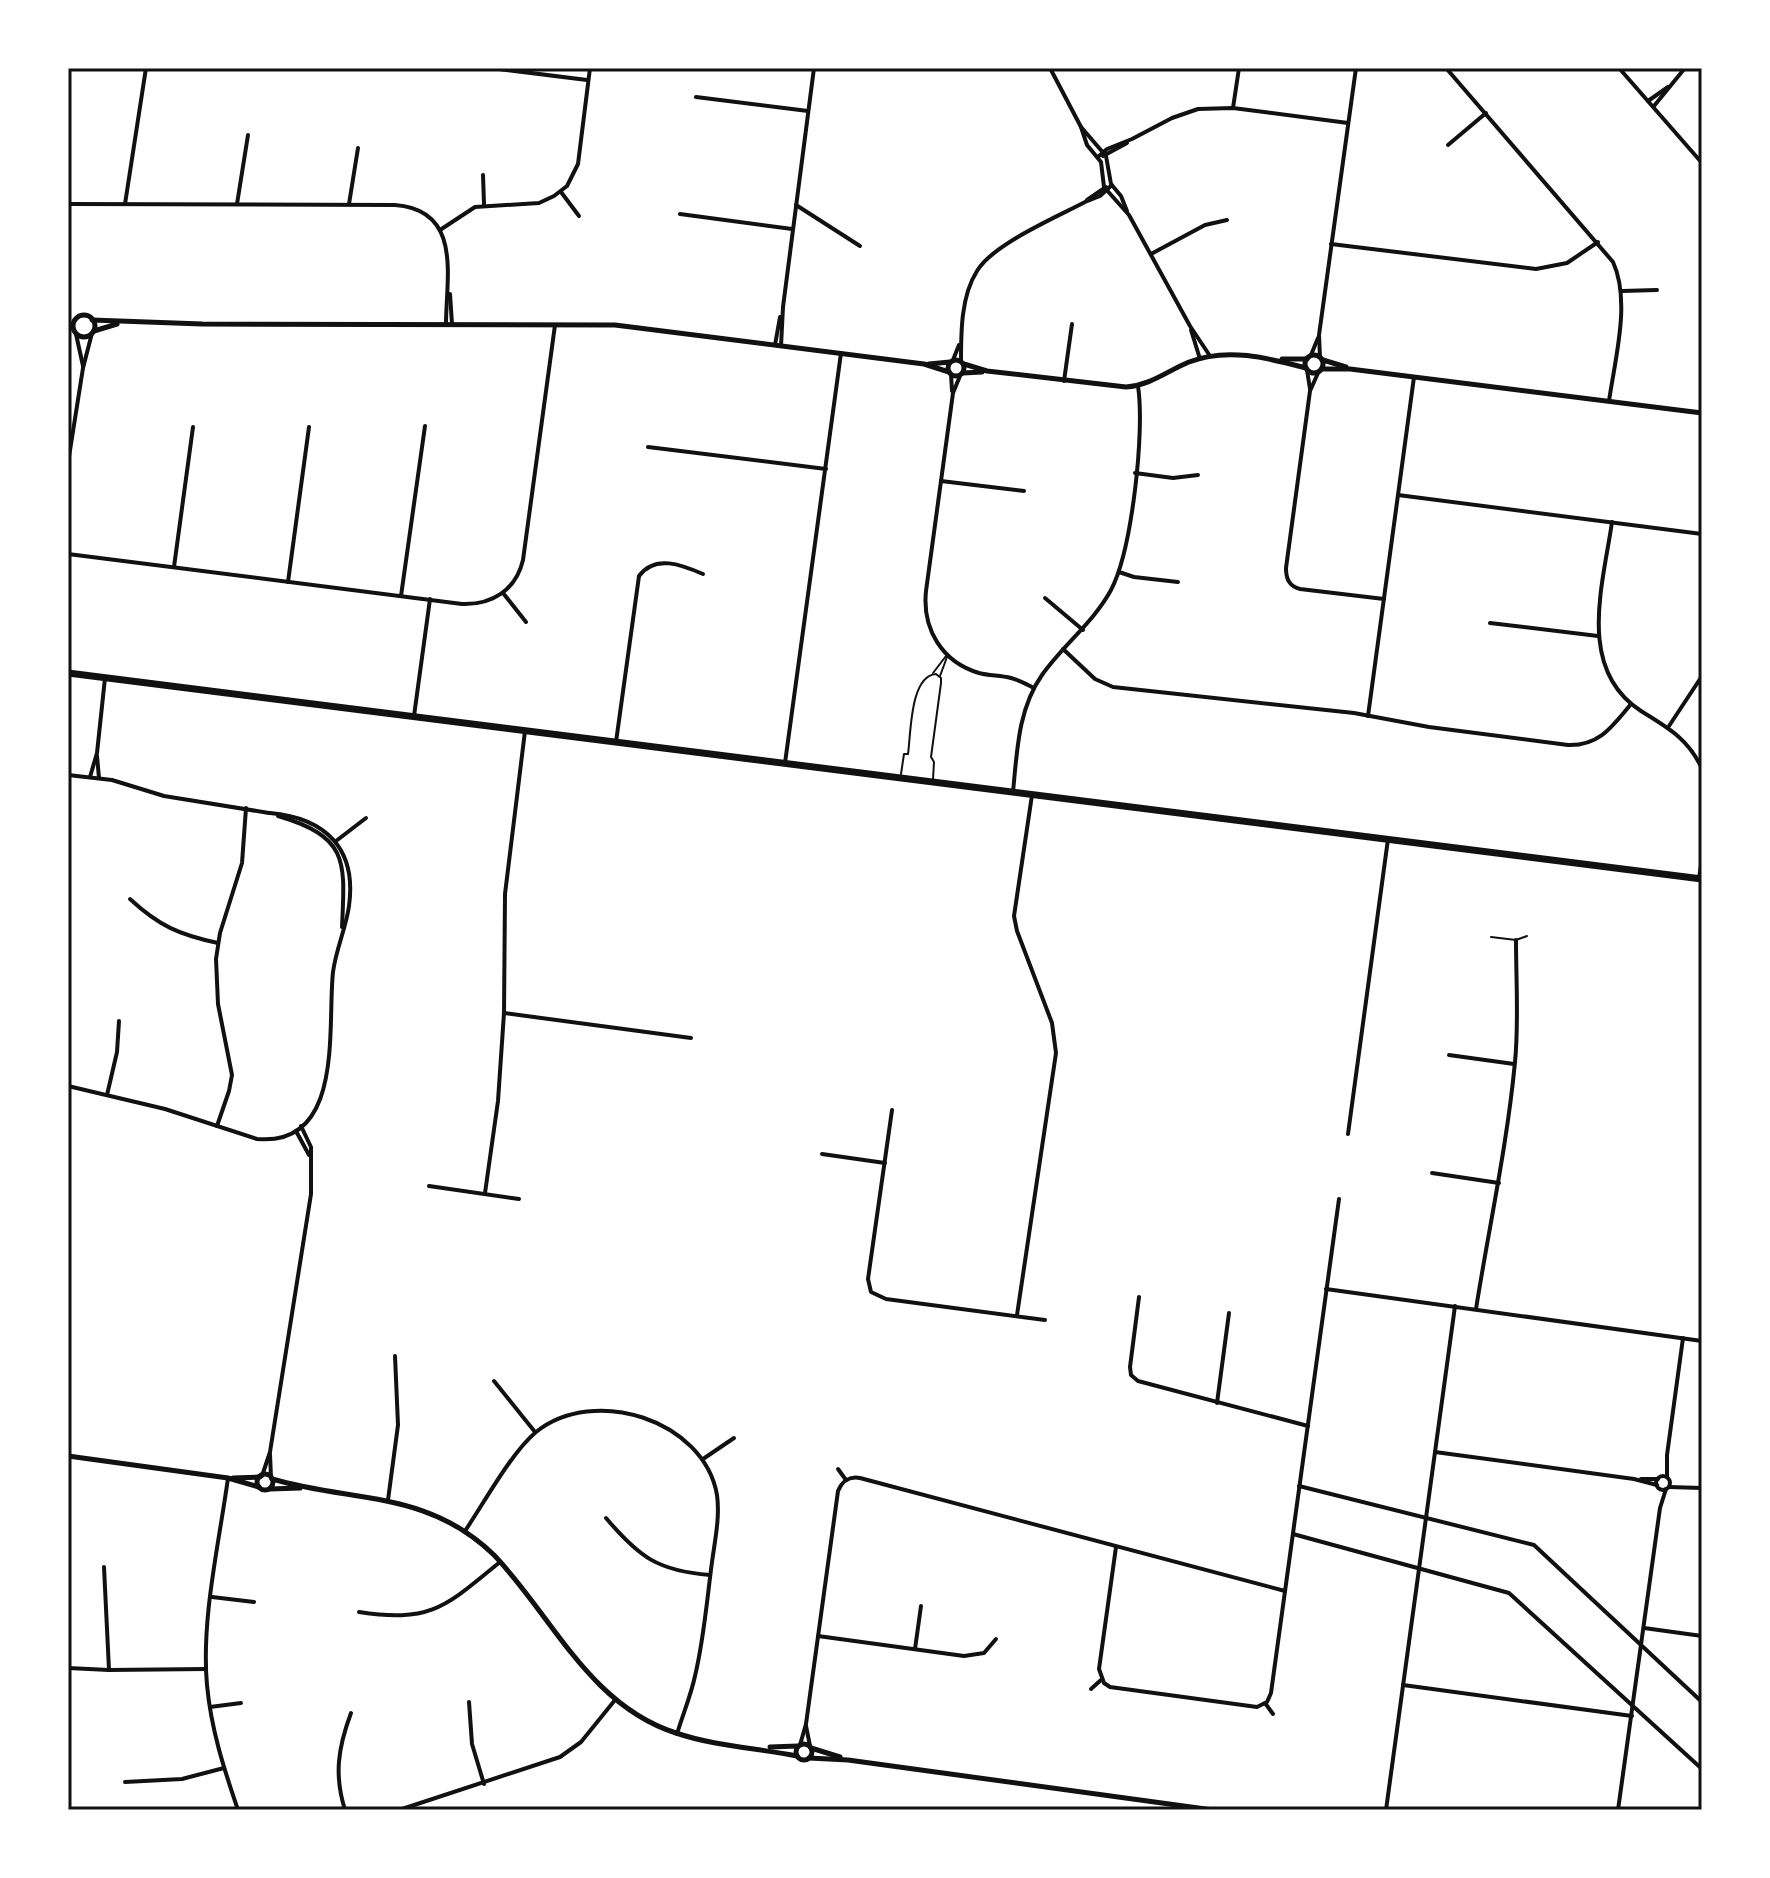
<svg xmlns="http://www.w3.org/2000/svg" width="1770" height="1878" font-family="'Varela Round',sans-serif">
<style>
.lines{fill:none;stroke-linecap:round;stroke-linejoin:round}
.service{stroke:#111;stroke-width:2}
.minor{stroke:#111;stroke-width:4}
.tertiary{stroke:#111;stroke-width:5}
.primary{stroke:#111;stroke-width:7}
.neatline{fill:none;stroke:#111;stroke-width:3}
</style>
<rect width="100%" height="100%" fill="#fff"/>
<g class="lines">
<!-- service -->
<g class="service">
<polyline points="933,673 946,656"/>
<polyline points="940,676 947,657"/>
<path d="M901,774L904,754H908C911,733 910,676 936,674L941,678V683L931,757L934,762L933,779"/>
<polyline points="1491,937 1516,940 1527,936"/>
</g>
<!-- minor -->
<g class="minor">
<polyline points="491,68 587,80"/>
<polyline points="1050,68 1081,127 1106,156 1111,184 1121,196 1127,211"/>
<path d="M1446,68L1613,262C1631,301 1615,359 1609,401"/>
<polyline points="1619,68 1702,163"/>
<polyline points="696,97 808,111"/>
<polyline points="1648,101 1668,87"/>
<polyline points="1654,106 1685,68"/>
<polyline points="1233,108 1239,68"/>
<polyline points="1081,127 1087,145 1101,162 1104,187 1129,215 1190,326 1210,356"/>
<polyline points="1448,145 1486,113"/>
<polyline points="1099,156 1107,149 1132,139 1172,118 1198,109 1233,108 1348,123"/>
<polyline points="1103,156 1127,143"/>
<polyline points="483,175 484,204"/>
<polyline points="561,192 579,216"/>
<polyline points="1087,200 1106,187"/>
<path d="M68,204L395,205C463,210 446,278 446,324"/>
<polyline points="125,204 146,68"/>
<polyline points="237,204 248,135"/>
<polyline points="349,204 358,148"/>
<polyline points="796,205 860,246"/>
<polyline points="680,214 792,229"/>
<polyline points="440,230 475,207 539,203 554,196 567,186 578,164 590,68"/>
<polyline points="1331,244 1536,269 1567,263 1598,242"/>
<polyline points="1151,254 1205,225 1227,220"/>
<polyline points="1622,291 1657,290"/>
<polyline points="450,294 452,324"/>
<polyline points="1191,330 1200,359"/>
<polyline points="76,334 83,366"/>
<polyline points="775,345 780,317"/>
<polyline points="781,346 783,307 814,68"/>
<polyline points="1311,355 1318,338"/>
<polyline points="1320,357 1319,335 1356,68"/>
<polyline points="953,360 959,345"/>
<path d="M961,361C961,332 961,296 977,271C993,244 1057,217 1085,202L1100,196L1112,185"/>
<polyline points="1307,370 1310,389"/>
<path d="M1318,373L1310,391L1286,568C1286,579 1289,586 1300,589L1384,599"/>
<polyline points="951,374 952,391"/>
<path d="M960,376L953,393L926,591C922,629 942,662 979,673C990,676 1000,675 1011,678C1019,680 1026,684 1034,688"/>
<polyline points="1064,381 1072,324"/>
<polyline points="648,447 826,469"/>
<polyline points="68,463 83,368 92,333"/>
<polyline points="1135,473 1173,478 1198,475"/>
<polyline points="941,481 1024,491"/>
<polyline points="1398,495 1702,534"/>
<path d="M1612,522C1603,585 1576,669 1641,711C1667,727 1689,739 1702,769"/>
<path d="M68,554L462,604C492,605 516,590 523,560L555,325"/>
<polyline points="174,567 193,427"/>
<polyline points="1119,572 1134,577 1178,582"/>
<polyline points="288,582 309,427"/>
<polyline points="503,593 526,622"/>
<polyline points="401,596 425,426"/>
<polyline points="1045,598 1083,630"/>
<polyline points="1490,623 1598,636"/>
<path d="M1063,649L1095,679L1113,687L1354,713L1429,727L1568,745C1599,746 1612,727 1631,704"/>
<polyline points="414,716 430,599"/>
<polyline points="1368,716 1414,377"/>
<polyline points="1669,726 1702,676"/>
<path d="M616,742L639,576C655,554 682,565 703,574"/>
<polyline points="97,756 99,778"/>
<polyline points="785,763 841,353"/>
<polyline points="68,775 112,780 164,796 269,813"/>
<polyline points="90,777 97,753 105,678"/>
<path d="M1013,792C1017,752 1018,709 1042,675C1063,645 1093,623 1111,590C1132,550 1145,431 1138,386"/>
<path d="M278,816C349,837 345,861 342,927"/>
<polyline points="336,841 366,818"/>
<polyline points="1699,878 1702,859"/>
<path d="M130,899C159,926 180,935 218,943"/>
<polyline points="504,1013 691,1038"/>
<polyline points="1449,1055 1514,1064"/>
<path d="M68,1086L165,1109L257,1139C345,1147 327,1026 333,972C336,949 346,928 349,906C357,848 325,818 270,813"/>
<polyline points="107,1095 117,1052 119,1021"/>
<polyline points="892,1110 868,1279 871,1292 886,1299 1045,1320"/>
<polyline points="217,1126 229,1091 232,1075 218,1004 216,959 220,933 242,863 246,808"/>
<polyline points="296,1131 309,1155"/>
<polyline points="1348,1134 1388,839"/>
<polyline points="822,1154 885,1163"/>
<polyline points="1432,1173 1499,1183"/>
<polyline points="429,1186 519,1199"/>
<polyline points="485,1193 498,1101 504,1013 505,894 525,731"/>
<polyline points="1326,1289 1702,1341"/>
<polyline points="1139,1297 1130,1367 1131,1375 1138,1381 1308,1426"/>
<path d="M1476,1309C1489,1227 1507,1146 1515,1062C1519,1022 1516,981 1516,940"/>
<polyline points="1017,1315 1056,1053 1052,1023 1017,931 1014,916 1032,795"/>
<polyline points="494,1381 535,1432"/>
<polyline points="1217,1403 1229,1313"/>
<polyline points="1435,1452 1634,1479 1657,1485"/>
<polyline points="270,1454 271,1478"/>
<polyline points="703,1459 734,1438"/>
<polyline points="838,1469 846,1480"/>
<polyline points="262,1476 270,1452 311,1194 311,1147 301,1126"/>
<circle cx="1663" cy="1483" r="7"/>
<polyline points="1667,1477 1667,1455 1683,1338"/>
<path d="M228,1478C219,1544 201,1619 207,1685C211,1729 224,1769 238,1810"/>
<polyline points="1641,1479 1658,1479"/>
<polyline points="1299,1486 1534,1545 1702,1702"/>
<polyline points="1669,1487 1702,1488"/>
<polyline points="388,1500 398,1425 395,1356"/>
<path d="M606,1518C639,1557 658,1571 710,1575"/>
<path d="M465,1531C484,1503 511,1453 536,1432C594,1385 704,1420 717,1495C720,1517 715,1540 712,1562C707,1599 704,1639 695,1676C691,1695 683,1714 677,1734"/>
<polyline points="1293,1534 1509,1593 1702,1769"/>
<polyline points="1116,1547 1099,1669 1104,1683 1110,1687 1257,1707 1267,1702 1271,1693 1339,1199"/>
<polyline points="104,1567 109,1670"/>
<polyline points="212,1597 254,1602"/>
<path d="M359,1612C432,1623 446,1606 500,1562"/>
<polyline points="1644,1628 1702,1636"/>
<polyline points="818,1636 964,1656 984,1653 996,1639"/>
<polyline points="915,1649 921,1606"/>
<polyline points="68,1668 109,1670 206,1669"/>
<polyline points="1403,1685 1632,1716"/>
<polyline points="1091,1689 1101,1680"/>
<polyline points="469,1702 472,1744 484,1784"/>
<polyline points="1265,1703 1273,1714"/>
<polyline points="210,1707 241,1703"/>
<polyline points="806,1726 810,1746"/>
<path d="M800,1745L806,1724L838,1491C842,1481 850,1476 860,1478L1285,1591"/>
<polyline points="125,1782 182,1779 224,1768"/>
<path d="M345,1810C334,1775 338,1748 351,1713"/>
<polyline points="399,1810 560,1757 581,1742 615,1700"/>
<polyline points="1386,1810 1455,1306"/>
<polyline points="1618,1810 1660,1508 1666,1489"/>
</g>
<!-- tertiary -->
<g class="tertiary">
<circle cx="84" cy="326" r="11"/>
<polyline points="92,320 202,324 615,325 924,364 949,372"/>
<polyline points="94,331 117,324"/>
<circle cx="1314" cy="364" r="9"/>
<polyline points="1282,359 1307,359"/>
<circle cx="956" cy="368" r="8"/>
<polyline points="1323,360 1346,367"/>
<polyline points="929,364 950,362"/>
<path d="M964,364L987,371L1126,387C1151,385 1167,371 1189,362C1227,347 1268,358 1306,368"/>
<polyline points="1322,369 1350,369 1702,413"/>
<polyline points="963,373 982,372"/>
<polyline points="68,1456 228,1478 259,1487"/>
<circle cx="265" cy="1482" r="8"/>
<polyline points="233,1478 260,1477"/>
<path d="M272,1479C355,1503 427,1490 494,1555C553,1617 589,1705 676,1733C714,1746 757,1748 797,1756"/>
<polyline points="270,1489 300,1488"/>
<circle cx="804" cy="1752" r="8"/>
<polyline points="770,1747 798,1746"/>
<polyline points="811,1748 840,1757"/>
<polyline points="809,1758 848,1760 1213,1810"/>
</g>
<!-- primary -->
<polyline class="primary" points="68,673 1702,879"/>
</g>
<!-- border -->
<rect width="1770" height="1878" fill="none" stroke="#ffffff" stroke-width="140"/>
<rect x="70" y="70" width="1630" height="1738" class="neatline"/>
</svg>
